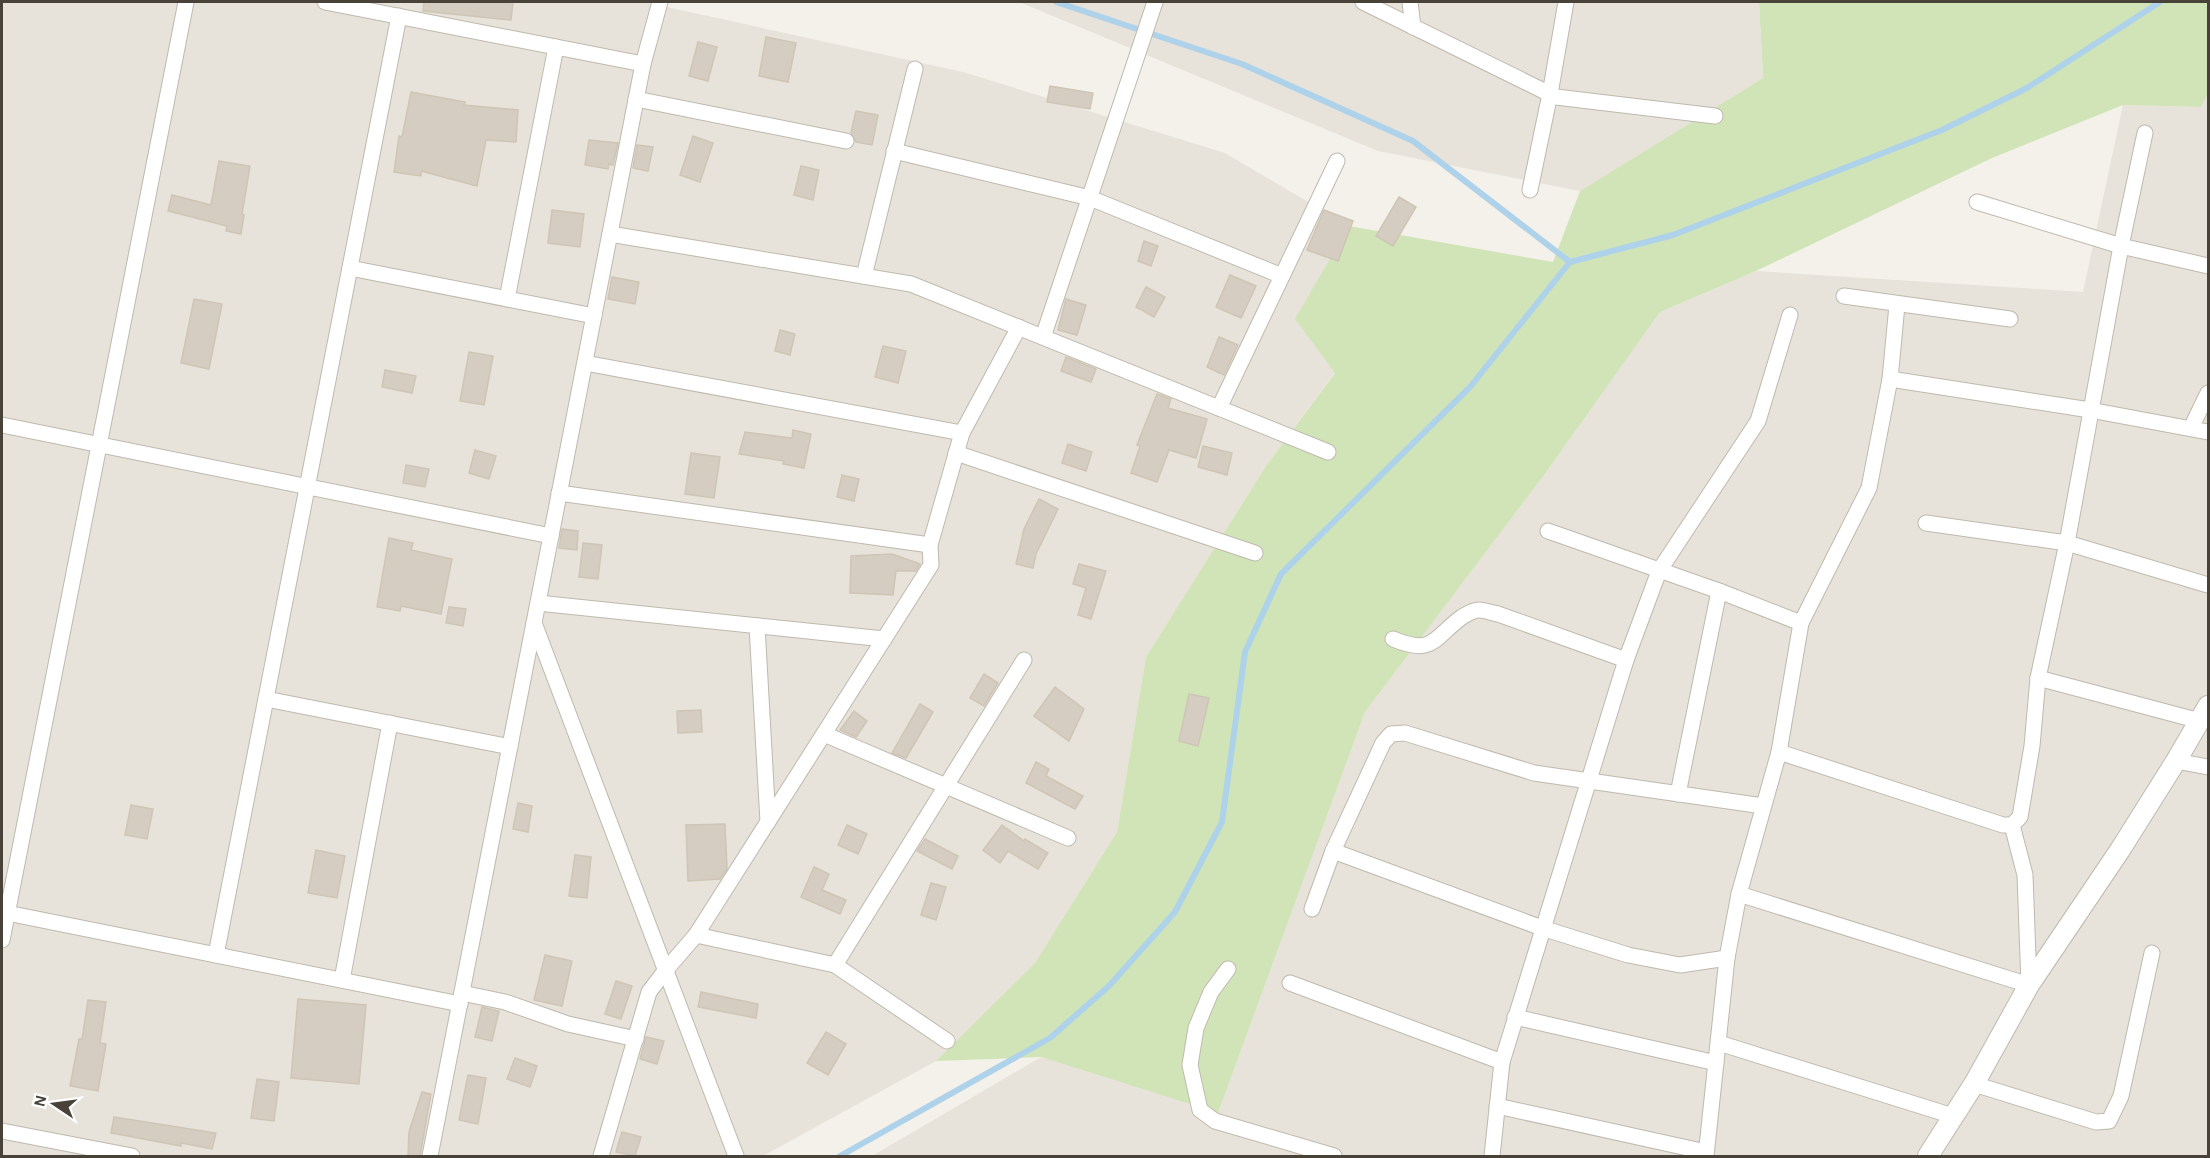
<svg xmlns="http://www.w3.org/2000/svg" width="2210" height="1158" font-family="'Alegreya Sans',sans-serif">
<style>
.residential{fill:#e7e3da}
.green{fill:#d0e4b8}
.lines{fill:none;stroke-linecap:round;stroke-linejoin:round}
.stream{stroke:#aed2ea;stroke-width:6}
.building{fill:#d5cdc1;stroke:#cfc5b5;stroke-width:1.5}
.minor-casing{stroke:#bfb9ae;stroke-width:17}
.tertiary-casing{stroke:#bfb9ae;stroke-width:22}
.minor{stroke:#fff;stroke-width:15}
.tertiary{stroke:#fff;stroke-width:20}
</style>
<rect width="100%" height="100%" fill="#f4f1eb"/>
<!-- residential -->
<g class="residential">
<polygon points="2,2 644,2 963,72 1225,153 1349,226 1335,372 1266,466 1146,657 1117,832 1035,963 936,1061 763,1156 2,1156"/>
<polygon points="1019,2 1759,2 1763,78 1580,191 1378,151"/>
<polygon points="2208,93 2208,1156 872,1156 1041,1057 1218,1113 1365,712 1547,471 1660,312 1756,271 2083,292 2123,105 2201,107"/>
</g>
<!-- green -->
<polygon class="green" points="1759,2 2208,2 2208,93 2201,107 2123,105 1992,158 1756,271 1660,312 1547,471 1365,712 1218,1113 1041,1057 936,1061 1035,963 1117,832 1146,657 1266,466 1335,373 1295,319 1349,226 1553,262 1580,191 1763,78"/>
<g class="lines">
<!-- stream -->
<g class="stream">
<polyline points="1056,2 1242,64 1413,141 1570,262"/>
<polyline points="840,1156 1050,1038 1109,986 1175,912 1222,822 1245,652 1281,574 1470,387 1570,262 1673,235 1942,130 2027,88 2160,2"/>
</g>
</g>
<!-- building -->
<g class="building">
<polygon points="424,2 513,2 511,20 423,11"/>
<polygon points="766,37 796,43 788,82 759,76"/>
<polygon points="698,42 717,47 708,81 689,76"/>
<polygon points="1050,86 1093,93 1090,109 1047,102"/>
<polygon points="411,92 465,102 464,105 518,110 516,142 486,140 477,186 421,171 421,176 394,172 399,136 402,137"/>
<polygon points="856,111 878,115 872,145 856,142 851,133"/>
<polygon points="693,136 713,143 700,182 680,175"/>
<polygon points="589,140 618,143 613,165 609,164 608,169 585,165"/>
<polygon points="637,145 653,147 648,171 633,168"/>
<polygon points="219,161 250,166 242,214 244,215 241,234 226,231 227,226 168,211 172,195 211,205"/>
<polygon points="801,166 819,170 813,200 794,195"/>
<polygon points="1399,197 1416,207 1393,246 1376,236"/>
<polygon points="552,210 584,214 580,247 548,243"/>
<polygon points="1324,210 1353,221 1338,261 1307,250"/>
<polygon points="1144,241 1158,246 1151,266 1138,261"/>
<polygon points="1230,275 1256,286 1241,318 1216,307"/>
<polygon points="612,277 639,282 635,304 608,299"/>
<polygon points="1146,287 1165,297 1154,317 1136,307"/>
<polygon points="194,299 222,304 209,369 181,363"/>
<polygon points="1066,299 1086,305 1077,335 1058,330"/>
<polygon points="780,330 795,334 790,355 775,351"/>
<polygon points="1219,337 1238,345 1224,375 1207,367"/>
<polygon points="883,346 906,351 898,383 875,377"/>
<polygon points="469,352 493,356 484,405 460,401"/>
<polygon points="1066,357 1096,369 1091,382 1061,371"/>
<polygon points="385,370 416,376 412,393 382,387"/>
<polygon points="1157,394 1171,399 1168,408 1207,419 1196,458 1169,450 1157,482 1131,473 1140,446 1137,445"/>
<polygon points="793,430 811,434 804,468 783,464 784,461 739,454 745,432 792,438"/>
<polygon points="1068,444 1092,452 1086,471 1062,463"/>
<polygon points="1203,446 1232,453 1227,475 1198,467"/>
<polygon points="475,450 496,456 489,479 469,473"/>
<polygon points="691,453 720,457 714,498 685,494"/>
<polygon points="406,465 429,469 425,487 403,483"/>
<polygon points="842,475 859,479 854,501 837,497"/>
<polygon points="1039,499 1058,509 1036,554 1033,568 1016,564 1024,529"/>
<polygon points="562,529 578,531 577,550 559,548"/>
<polygon points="389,538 413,543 411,550 452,559 441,614 401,606 400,611 377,607"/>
<polygon points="583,543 602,545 598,579 579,577"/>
<polygon points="892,554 920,564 916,571 896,571 893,595 850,593 851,556"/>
<polygon points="1079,564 1106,571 1091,619 1078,615 1086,588 1073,584"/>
<polygon points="449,607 466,609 463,626 446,623"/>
<polygon points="984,674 998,683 984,706 970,698"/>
<polygon points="1055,687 1084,709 1069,741 1034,716"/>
<polygon points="1189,694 1209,698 1198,746 1179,741"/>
<polygon points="920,704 933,712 906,758 892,753"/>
<polygon points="701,710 702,732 678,733 677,711"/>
<polygon points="854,711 867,721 856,737 840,730"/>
<polygon points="1036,762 1049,769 1046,776 1083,796 1075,809 1026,783"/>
<polygon points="518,803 532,806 528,832 513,829"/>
<polygon points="131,805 153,809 147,839 125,835"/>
<polygon points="725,824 727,869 720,879 688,881 686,825"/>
<polygon points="847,825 867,834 858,854 838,845"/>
<polygon points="1002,825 1024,841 1025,839 1048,853 1038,869 1008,851 1000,863 983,850"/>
<polygon points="925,839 958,856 952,869 917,851"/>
<polygon points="316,850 345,856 337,898 308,893"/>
<polygon points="575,855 591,857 587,898 569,896"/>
<polygon points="814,867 829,874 822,890 846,900 840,914 801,897"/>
<polygon points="931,883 946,887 936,920 921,915"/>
<polygon points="545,955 572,961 562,1006 534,1000"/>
<polygon points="616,981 632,986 621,1019 605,1014"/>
<polygon points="701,992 758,1004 756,1018 698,1007"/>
<polygon points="298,999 366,1005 359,1084 291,1078"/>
<polygon points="88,1000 106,1002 100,1043 106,1044 98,1091 70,1086 79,1039 82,1039"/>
<polygon points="482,1007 499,1011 492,1041 475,1037"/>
<polygon points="826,1032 846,1044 828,1075 807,1063"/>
<polygon points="646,1037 664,1041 657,1064 640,1059"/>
<polygon points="515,1058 537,1066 530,1087 507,1079"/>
<polygon points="468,1075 486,1078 478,1124 459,1120"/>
<polygon points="257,1079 279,1082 274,1121 251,1118"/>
<polygon points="422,1092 431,1094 420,1156 408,1156 409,1132"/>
<polygon points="114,1117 216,1133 212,1149 181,1143 181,1146 111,1133"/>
<polygon points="622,1132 641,1137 635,1156 616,1152"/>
</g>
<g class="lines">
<!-- minor casing -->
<g class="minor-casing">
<g id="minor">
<polyline points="325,2 643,64"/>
<polyline points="1363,2 1556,97 1715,116"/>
<polyline points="1410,2 1413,27"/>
<polyline points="636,99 846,141"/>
<polyline points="894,151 1090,198 1282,276"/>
<polyline points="1530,190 1550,94 1566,2"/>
<polyline points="1977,202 2121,246 2145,133"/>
<polyline points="610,234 911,284 1328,452"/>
<polyline points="350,268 594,316"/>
<polyline points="864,276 915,69"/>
<polyline points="1844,296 2010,319"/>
<polyline points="507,299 556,47"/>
<polyline points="1043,337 1155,2"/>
<polyline points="585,363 962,433"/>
<polyline points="1890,379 2090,410 2208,432"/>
<polyline points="1219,408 1337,161"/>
<polyline points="2,425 551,536"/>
<polyline points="2191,428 2208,393"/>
<polyline points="956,453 1255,553"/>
<polyline points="559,493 930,545"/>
<polyline points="1926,523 2067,543 2208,585"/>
<polyline points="1548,531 1719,591 1801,623"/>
<polyline points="538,603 884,639"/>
<polyline points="534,623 736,1156"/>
<polyline points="757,626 768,822"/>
<path d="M1393,639C1434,656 1433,638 1462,617C1467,614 1473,610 1479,610C1485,610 1492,613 1498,614L1626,660"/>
<polyline points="2038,678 2200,721"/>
<polyline points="266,699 510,747"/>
<polyline points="824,734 1068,838"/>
<polyline points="1779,752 2003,825 2012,825 2020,817 2032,746 2038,678 2067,543 2121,246 2208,266"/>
<polyline points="2176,761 2208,767"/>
<polyline points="1678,794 1719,591"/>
<polyline points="1333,851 1383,743 1391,734 1405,733 1534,773 1763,806"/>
<polyline points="1739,894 2029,985 2025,875 2012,825"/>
<polyline points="1312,909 1333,851 1542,928 1628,955 1680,965 1727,958"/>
<polyline points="2,912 460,1004"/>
<polyline points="696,935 835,965 947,1041"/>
<polyline points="2,940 186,2"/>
<polyline points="216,955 399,16"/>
<polyline points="835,965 1024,660"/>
<polyline points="1228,969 1211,992 1196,1028 1190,1065 1200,1110 1215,1121 1334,1156"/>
<polyline points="342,980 390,723"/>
<polyline points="1290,983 1502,1062"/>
<polyline points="462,993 505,1002 568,1024 636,1039"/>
<polyline points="1515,1017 1716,1063"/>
<polyline points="1719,1043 1953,1116"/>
<polyline points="1974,1084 2096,1122 2109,1121 2121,1096 2152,953"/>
<polyline points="1497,1106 1706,1152"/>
<polyline points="2,1131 132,1156"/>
<polyline points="430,1156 643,64 660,2"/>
<polyline points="601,1156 649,992 665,971 696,935 931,565 930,545 962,433 1019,327"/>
<polyline points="1492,1156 1502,1062 1626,660 1659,571 1758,421 1790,315"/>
<polyline points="1706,1156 1727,958 1739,894 1779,752 1801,623 1869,488 1890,379 1897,305"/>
</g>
</g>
<!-- tertiary casing -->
<g class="tertiary-casing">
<polyline id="tertiary" points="1928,1156 1974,1084 2029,985 2120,850 2176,761 2208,706"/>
</g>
<!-- minor -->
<use href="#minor" class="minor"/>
<!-- tertiary -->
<use href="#tertiary" class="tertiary"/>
</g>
<!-- border -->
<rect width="2210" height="1158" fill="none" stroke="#484239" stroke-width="6"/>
<!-- north arrow -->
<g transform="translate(54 1104) rotate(283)" stroke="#ffffff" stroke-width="4.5" paint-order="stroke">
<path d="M0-4.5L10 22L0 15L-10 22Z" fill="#484239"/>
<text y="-9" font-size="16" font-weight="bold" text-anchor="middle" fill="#484239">N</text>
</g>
</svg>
